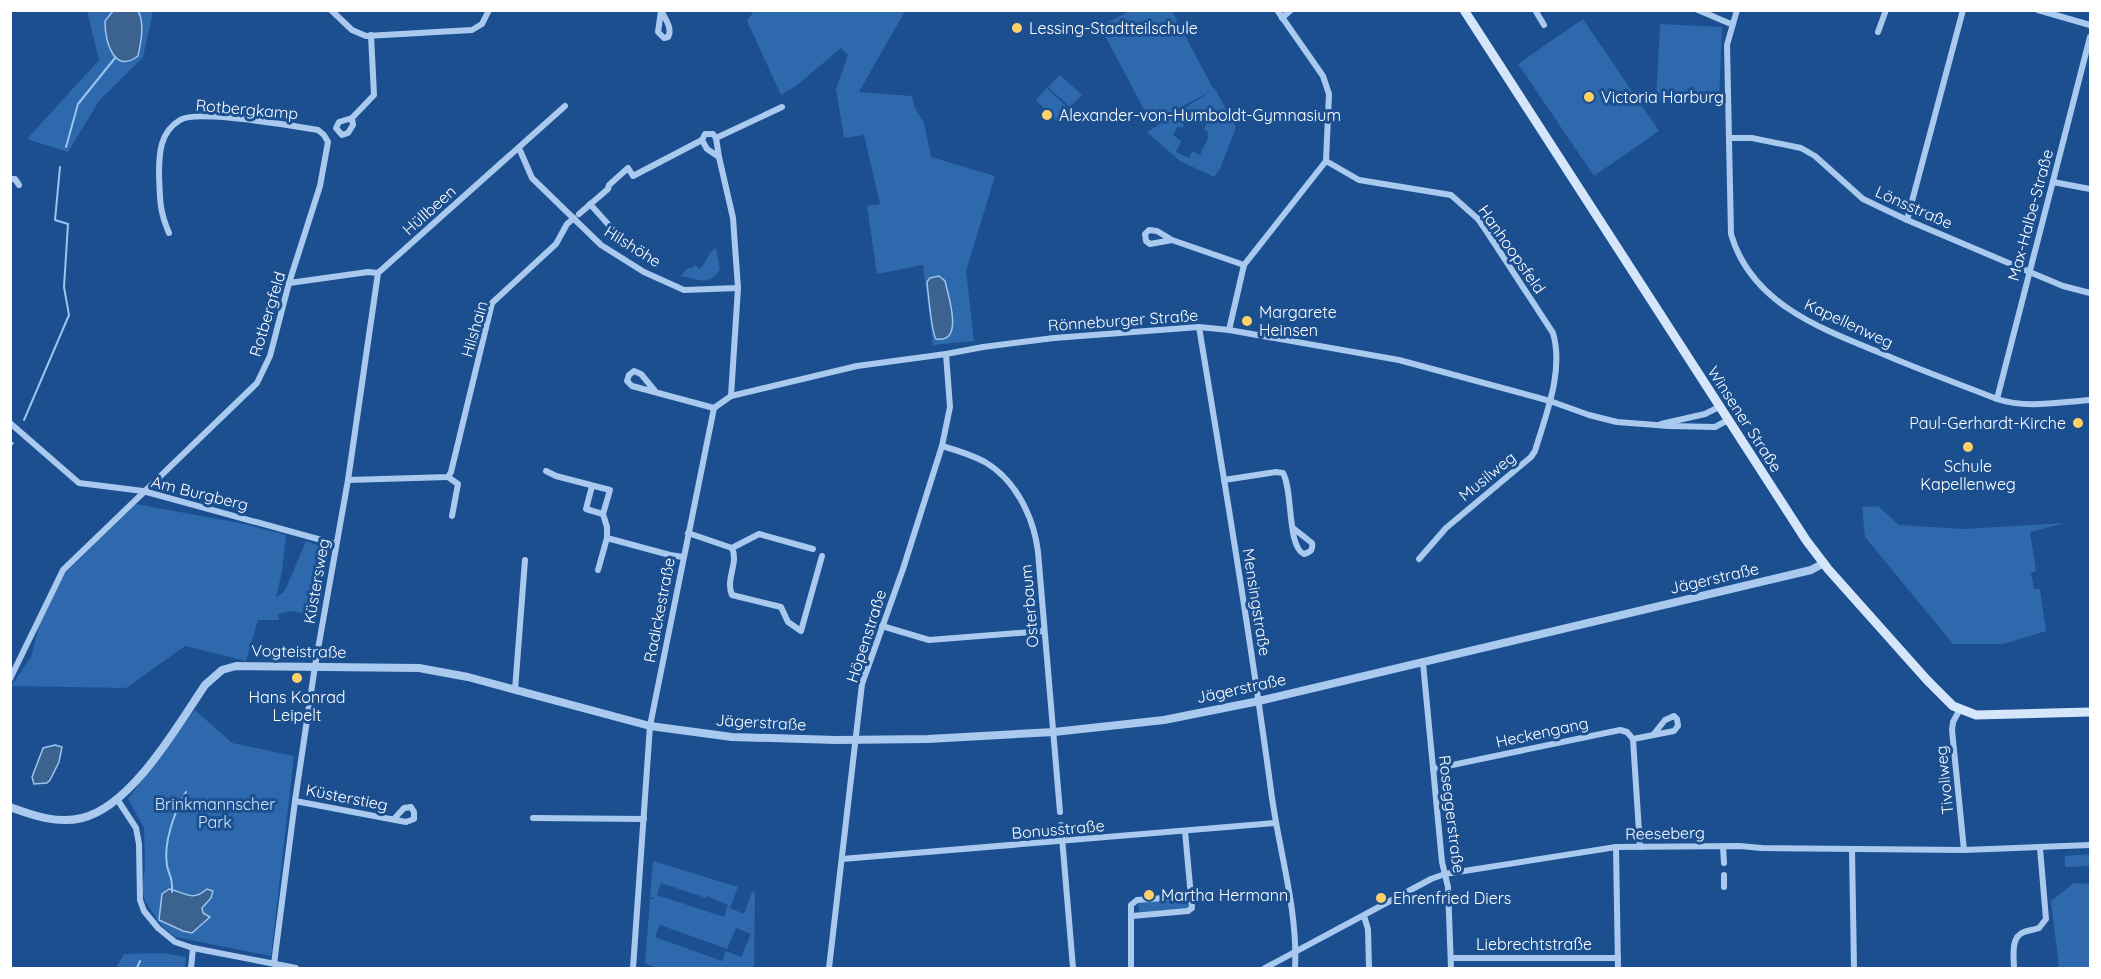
<svg xmlns="http://www.w3.org/2000/svg" width="2101" height="979" font-family="Quicksand,sans-serif">
<style>
.green{fill:#2e69ad;fill-rule:evenodd}
.water{fill:#3c6290;stroke:#9cc4f0;stroke-width:1.5}
.lines{fill:none;stroke-linecap:round;stroke-linejoin:round}
.stream{stroke:#9cc4f0;stroke-width:2}
.minor{stroke:#a9c9ee;stroke-width:6}
.tertiary{stroke:#a9c9ee;stroke-width:8}
.secondary{stroke:#d6e6fa;stroke-width:9}
.poi-dot{fill:#ffd166;stroke:#1b4f8f;stroke-width:2}
.labels{text-anchor:middle;dominant-baseline:central;stroke-width:6;stroke-linejoin:round;paint-order:stroke}
.poi-label{font-size:16px;fill:#fff;stroke:#1b4f8f;text-anchor:start}
.street-label{font-size:16px;fill:#fff;stroke:#1b4f8f}
.park-label{font-size:16px;fill:#cfe3fa;stroke:#1b4f8f}
</style>
<rect width="100%" height="100%" fill="#1b4f8f"/>
<!-- green -->
<g class="green">
<path d="M87,11H113L105,21L111,53L133,60L138,56C141,42 145,23 138,11H153L143,57L99,101L68,152L27,139L99,60Z"/>
<polygon points="754,11 905,11 859,92 912,96 915,108 924,123 931,157 995,176 966,271 974,341 933,345 923,265 877,274 867,206 880,204 864,135 844,138 836,89 848,55 841,48 796,86 781,95 747,21"/>
<path d="M1130,11H1172L1214,90L1215,89L1236,127L1220,169L1214,177L1180,161L1147,132L1213,90L1151,123L1100,26ZM1201,117L1206,119L1205,122L1207,123L1204,129L1208,132L1207,135L1209,136L1200,155L1192,151L1189,158L1176,152L1181,141L1173,135L1178,126L1182,128L1186,120L1191,122L1193,120L1197,122Z"/>
<polygon points="1583,19 1659,131 1594,176 1518,64"/>
<polygon points="1660,24 1722,27 1719,102 1656,101"/>
<polygon points="1060,75 1082,95 1070,107 1048,87"/>
<polygon points="1047,88 1069,109 1057,121 1036,100"/>
<path d="M716,248L720,270C707,286 700,280 681,276L688,268H692L695,265L699,269C707,263 707,253 716,248Z"/>
<path d="M136,504L245,524L286,535L282,572L276,597L284,592L287,586L306,541C316,545 325,546 328,557L318,616L291,611L278,614L279,620H258L246,661L185,646L126,688L11,686L31,657L40,622L63,575Z"/>
<polygon points="1878,506 1899,525 1964,529 2065,523 2030,532 2036,571 2031,573 2034,589 2040,589 2046,631 2003,644 1953,644 1865,537 1862,507"/>
<path d="M195,710L232,743L294,756L271,956L175,937L160,924L145,901L142,888L145,867L144,828L128,799ZM207,889L211,898L202,908L203,913L207,915L199,928L192,933L168,925L180,892C192,897 197,898 207,889Z"/>
<polygon points="2090,854 2090,866 2065,867 2065,856"/>
<path d="M653,861L738,887L730,908L744,914L752,892L755,893L754,968H656L645,963L650,899H655L650,897ZM661,883L706,898L707,896L728,905L724,917L657,895ZM660,925L727,949L736,928L751,934L741,957L726,951L722,961L655,937Z"/>
<polygon points="2074,883 2090,884 2090,968 2059,968 2051,901"/>
<polygon points="1188,898 1188,909 1139,912 1138,901"/>
<polygon points="163,953 186,957 185,968 116,968 124,954"/>
</g>
<!-- water -->
<g class="water">
<path d="M113,11H138C145,23 141,42 138,56C113,75 105,40 105,21Z"/>
<path d="M939,276L945,281C948,295 965,344 936,339C932,334 928,292 927,282L930,278Z"/>
<polygon points="55,745 62,747 59,762 50,780 47,783 34,784 32,777 42,751 43,748"/>
<path d="M169,889C187,893 192,902 207,889L213,891L211,898L202,908L203,913L210,917L192,933L183,931L159,920L162,894Z"/>
</g>
<g class="lines">
<!-- stream -->
<g class="stream">
<polyline points="66,147 78,104 115,58"/>
<polyline points="24,420 69,315 64,287 68,224 55,220 60,167"/>
<polyline points="10,447 13,443"/>
<path d="M172,892C173,876 169,877 167,865C163,843 175,810 186,792"/>
<polyline points="137,968 140,961"/>
</g>
<!-- minor -->
<g class="minor">
<polyline points="331,10 352,30 366,36 472,30 482,24 489,10"/>
<path d="M661,10C665,19 673,28 668,37L664,38L658,32L661,11"/>
<polyline points="1277,10 1323,76 1329,94 1326,161"/>
<polyline points="1535,10 1544,25"/>
<polyline points="1698,10 1731,24"/>
<path d="M1737,10L1727,45L1731,234C1751,304 1822,329 1883,354C1920,370 1959,384 1997,399C2026,409 2060,402 2090,400"/>
<polyline points="2038,10 2090,25"/>
<polyline points="1282,18 1291,10"/>
<polyline points="1878,32 1886,10"/>
<polyline points="352,118 353,125 348,133 342,135 336,128 339,122 352,118 374,95 371,35"/>
<polyline points="716,138 782,107"/>
<polyline points="1729,138 1752,138 1801,148 1815,156 1863,199 1907,220 2063,286 2090,293"/>
<polyline points="519,148 532,178 601,245 644,272 684,290 738,288"/>
<path d="M1326,161L1359,180L1451,195L1478,219L1487,232L1553,333C1564,371 1546,414 1535,451L1531,457L1446,528L1419,559"/>
<polyline points="10,179 15,179 19,185"/>
<polyline points="2053,182 2090,189"/>
<polyline points="590,204 615,232"/>
<polyline points="579,214 608,189 609,185 628,168 633,176 702,140"/>
<polyline points="1907,220 1963,10"/>
<polyline points="1172,240 1150,244 1146,241 1145,234 1149,230 1157,231 1172,240 1244,265"/>
<polyline points="289,283 368,272 378,273 565,106"/>
<path d="M1199,327C1225,484 1251,641 1272,798C1280,854 1298,912 1295,968"/>
<polyline points="1229,330 1244,265 1326,161"/>
<polyline points="655,391 641,374 634,371 629,375 627,381 632,386 714,408"/>
<polyline points="731,396 857,366 946,354 983,347 1054,338 1199,327 1229,330 1399,360 1550,401 1589,415 1617,422 1669,426 1715,427 1728,420"/>
<polyline points="1997,399 2090,37"/>
<polyline points="10,423 79,483 143,491 336,544"/>
<polyline points="1661,424 1705,414 1719,407"/>
<path d="M942,446C956,450 972,455 985,462C1016,480 1034,518 1038,552L1060,812"/>
<polyline points="546,471 556,476 610,490 603,514 607,527 607,538 598,570"/>
<polyline points="448,477 458,484 452,516"/>
<polyline points="348,480 448,477 451,472 492,303 556,244 567,224 574,218"/>
<path d="M1224,480L1276,472L1283,473C1293,490 1287,547 1304,554C1311,552 1313,550 1312,543L1293,528"/>
<polyline points="592,486 586,509 603,514"/>
<polyline points="688,533 732,548"/>
<polyline points="607,538 670,555 683,557"/>
<path d="M813,549L759,534L732,548C739,563 725,579 732,595L781,607L788,622L801,631L822,556"/>
<polyline points="882,626 929,640 1044,631"/>
<polyline points="1423,663 1442,862 1448,887 1451,968"/>
<path d="M10,679L63,570L257,383L270,356L289,283L320,186L328,142L324,135L318,130C293,126 197,109 180,120C160,132 159,153 159,174C160,198 159,210 169,233"/>
<polyline points="515,690 525,560"/>
<polyline points="1960,709 1953,722 1952,730 1964,850"/>
<polyline points="1633,739 1640,847"/>
<polyline points="1633,739 1674,731 1678,726 1677,719 1674,716 1665,720 1653,735"/>
<polyline points="1433,769 1620,730 1627,732 1633,739"/>
<polyline points="117,799 136,828 139,844 140,900 144,911 158,928 175,942 193,948 296,968"/>
<polyline points="295,801 406,822 414,819 414,812 411,807 404,808 394,819"/>
<polyline points="533,818 644,819"/>
<polyline points="1061,825 1073,968"/>
<polyline points="1723,846 1724,863"/>
<polyline points="1616,847 1618,968"/>
<polyline points="1852,849 1854,968"/>
<polyline points="842,859 1275,823"/>
<polyline points="1724,875 1724,887"/>
<polyline points="1132,916 1188,911 1192,908 1185,831"/>
<polyline points="1364,916 1368,929 1369,968"/>
<polyline points="1451,958 1618,958"/>
<polyline points="274,964 295,801 315,666 348,480 378,273"/>
<polyline points="191,968 193,948"/>
<polyline points="633,968 650,726 714,408 731,396 738,288 733,218 719,157 716,138 713,134 705,134 702,140 707,149 719,157"/>
<polyline points="829,968 862,684 903,569 942,446 950,407 946,354"/>
<polyline points="1131,968 1131,905 1137,900 1191,896"/>
<polyline points="1265,968 1431,879 1445,874 1616,847 1739,846 1762,848 1964,850 2090,845"/>
<path d="M2014,968C2014,957 2010,937 2024,932C2029,930 2034,930 2039,928L2046,919L2040,848"/>
</g>
<!-- tertiary -->
<path class="tertiary" d="M10,807C34,816 58,824 82,818C132,806 178,725 205,685L222,670L236,666L419,668L468,677L650,726L732,737L837,740L928,739L1054,732L1164,720L1259,701L1811,570L1824,563"/>
<!-- secondary -->
<polyline class="secondary" points="1464,10 1806,540 1828,569 1927,680 1953,706 1976,715 2090,712"/>
</g>
<!-- markers -->
<g class="poi-dot">
<circle cx="1017" cy="28" r="6"/>
<circle cx="1589" cy="97" r="6"/>
<circle cx="1047" cy="115" r="6"/>
<circle cx="1247" cy="321" r="6"/>
<circle cx="2078" cy="423" r="6"/>
<circle cx="1968" cy="447" r="6"/>
<circle cx="297" cy="678" r="6"/>
<circle cx="1149" cy="895" r="6"/>
<circle cx="1381" cy="898" r="6"/>
</g>
<g class="labels">
<!-- poi labels -->
<g class="poi-label">
<text x="1029" y="28">Lessing-Stadtteilschule</text>
<text x="1601" y="97">Victoria Harburg</text>
<text x="1059" y="115">Alexander-von-Humboldt-Gymnasium</text>
<text x="1259" y="312">Margarete<tspan x="1259" dy="18">Heinsen</tspan></text>
<text x="2066" y="423" text-anchor="end">Paul-Gerhardt-Kirche</text>
<text x="1968" y="466" text-anchor="middle">Schule<tspan x="1968" dy="18">Kapellenweg</tspan></text>
<text x="297" y="697" text-anchor="middle">Hans Konrad<tspan x="297" dy="18">Leipelt</tspan></text>
<text x="1161" y="895">Martha Hermann</text>
<text x="1393" y="898">Ehrenfried Diers</text>
</g>
<!-- street labels -->
<g class="street-label">
<text transform="translate(247 109) rotate(5)">Rotbergkamp</text>
<text transform="translate(1914 207) rotate(24)">Lönsstraße</text>
<text transform="translate(429 210) rotate(-42)">Hüllbeen</text>
<text transform="translate(2030 215) rotate(-75)">Max-Halbe-Straße</text>
<text transform="translate(633 246) rotate(32)">Hilshöhe</text>
<text transform="translate(1512 249) rotate(55)">Hanhoopsfeld</text>
<text transform="translate(267 314) rotate(-73)">Rotbergfeld</text>
<text transform="translate(1123 320) rotate(-4)">Rönneburger Straße</text>
<text transform="translate(1849 323) rotate(25)">Kapellenweg</text>
<text transform="translate(474 329) rotate(-74)">Hilshain</text>
<text transform="translate(1745 419) rotate(57)">Winsener Straße</text>
<text transform="translate(1487 476) rotate(-39)">Musilweg</text>
<text transform="translate(200 493) rotate(14)">Am Burgberg</text>
<text transform="translate(1714 578) rotate(-13)">Jägerstraße</text>
<text transform="translate(316 581) rotate(-80)">Küstersweg</text>
<text transform="translate(1257 602) rotate(81)">Mensingstraße</text>
<text transform="translate(1029 606) rotate(-95)">Osterbaum</text>
<text transform="translate(659 610) rotate(-79)">Radickestraße</text>
<text transform="translate(866 636) rotate(-72)">Höpenstraße</text>
<text transform="translate(299 651) rotate(1)">Vogteistraße</text>
<text transform="translate(1241 688) rotate(-12)">Jägerstraße</text>
<text transform="translate(761 722) rotate(3)">Jägerstraße</text>
<text transform="translate(1542 732) rotate(-12)">Heckengang</text>
<text transform="translate(1944 780) rotate(-96)">Tivoliweg</text>
<text transform="translate(347 797) rotate(11)">Küsterstieg</text>
<text transform="translate(1452 814) rotate(83)">Roseggerstraße</text>
<text transform="translate(1058 829) rotate(-5)">Bonusstraße</text>
<text transform="translate(1665 833) rotate(-1)">Reeseberg</text>
<text x="1534" y="944">Liebrechtstraße</text>
</g>
<!-- park labels -->
<g class="park-label">
<text x="215" y="804">Brinkmannscher<tspan x="215" dy="18">Park</tspan></text>
</g>
</g>
<!-- border -->
<rect width="2101" height="979" fill="none" stroke="#ffffff" stroke-width="24"/>
</svg>
